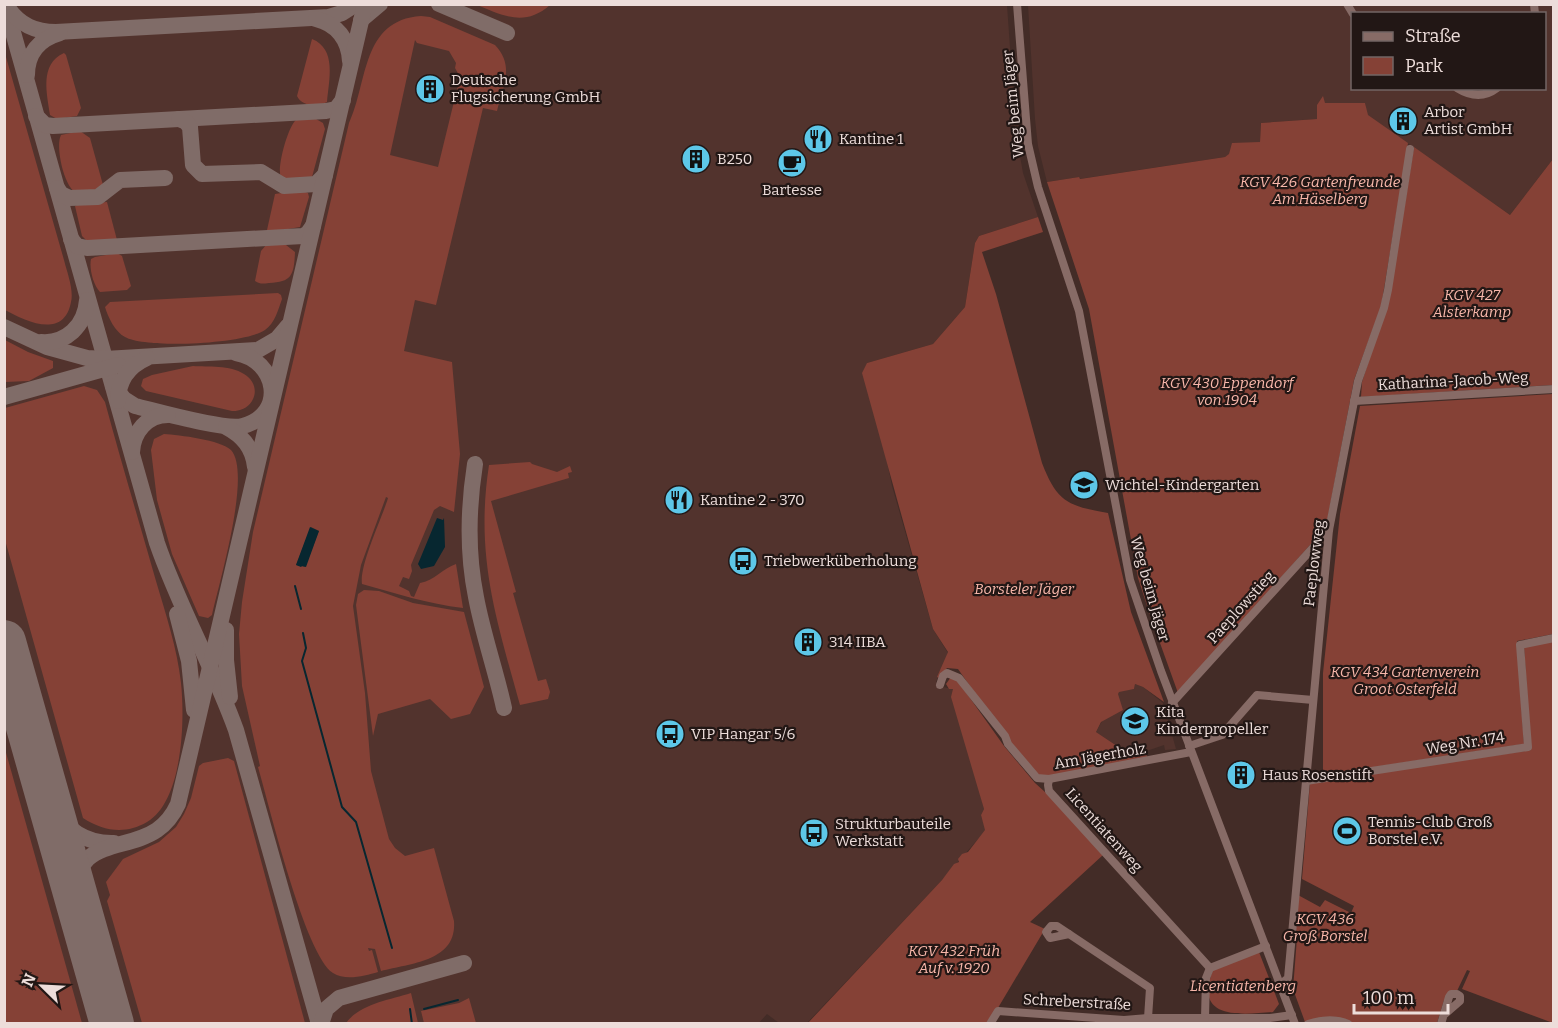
<svg xmlns="http://www.w3.org/2000/svg" width="1558" height="1028" font-family="Bitter,serif">
<style>
.built{fill:#52332d;fill-rule:evenodd}
.green{fill:#854136;fill-rule:evenodd}
.water{fill:#072730}
.lines{fill:none;stroke-linecap:round;stroke-linejoin:round}
.stream{stroke:#072730;stroke-width:2}
.taxiway{stroke:#806c68;stroke-width:16}
.runway{stroke:#806c68;stroke-width:44}
.minor{stroke:#876b66;stroke-width:8}
.labels{text-anchor:middle;dominant-baseline:central;stroke-width:4.5;stroke-linejoin:round;paint-order:stroke}
.poi-label{font-size:15px;fill:#edddda;stroke:#221715;text-anchor:start}
.street-label{font-size:15px;fill:#edddda;stroke:#221715}
.park-label{font-size:15px;font-style:italic;fill:#f8b7aa;stroke:#221715}
</style>
<rect width="100%" height="100%" fill="#432c27"/>
<!-- built -->
<g class="built">
<polygon points="4,5 1007,5 1016,133 1023,173 1038,217 979,236 975,243 965,307 933,344 867,363 892,486 933,629 948,653 936,682 943,687 953,689 984,809 981,815 986,830 942,880 807,1023 779,1023 767,1014 758,1024 5,1023"/>
<path d="M1028,5H1553V159L1510,215L1367,115L1365,103H1325L1317,119L1261,123L1260,142L1225,157L1079,179V177L1047,182L1038,146L1035,119ZM1352,14H1544V88H1352Z"/>
<polygon points="1135,684 1143,687 1163,703 1176,749 1165,750 1164,745 1132,756 1096,732 1119,691 1134,689"/>
</g>
<!-- green -->
<g class="green">
<path d="M477,5L550,4V5C525,27 504,16 477,5Z"/>
<path d="M421,16L430,17L495,45C515,66 503,86 497,111L483,108L436,305L415,300L404,351L452,362L460,454L454,512L440,506L434,510L411,565L412,571L409,579L403,577L399,586L409,591L411,596L414,597L420,583C434,581 443,568 456,564L463,608C428,604 395,593 362,584C359,566 382,518 388,498L386,497L361,565L353,606L365,693L371,771L389,839L395,848L405,856L434,848L454,921C457,961 412,963 381,971L375,949L368,948L369,951L372,950L378,972C365,976 345,981 333,973C305,955 269,805 258,767L260,766L242,686L239,634L242,602L253,532L349,123C368,83 361,20 421,16ZM415,40L417,43L449,51L456,63L455,68L460,77L438,167L390,155ZM311,527L319,531L305,567L296,565Z"/>
<path d="M312,39C337,49 329,80 327,102C319,107 302,107 297,96Z"/>
<path d="M4,50L64,260C67,272 74,290 71,302C64,340 25,321 5,310Z"/>
<path d="M64,53L66,55L81,108L77,116L57,119L50,115C47,94 39,64 64,53Z"/>
<polygon points="1323,96 1325,103 1365,103 1368,115 1408,143 1381,307 1354,380 1326,527 1178,693 1151,618 1138,578 1089,309 1047,182 1079,177 1080,179 1225,157 1229,154 1232,143 1260,142 1261,123 1317,119 1317,105"/>
<path d="M316,119L323,123L325,129L312,177L308,179L284,181C281,177 280,177 280,172C279,161 288,127 296,120Z"/>
<path d="M80,131L90,138L103,185L101,191L75,192C64,186 55,146 61,135Z"/>
<polygon points="1414,147 1510,215 1553,159 1553,385 1361,397 1362,382 1391,290"/>
<polygon points="301,190 308,193 309,197 300,227 270,232 267,230 275,194"/>
<polygon points="107,202 117,240 86,240 82,236 75,206 79,204"/>
<path d="M1038,217L1043,232L982,252L996,294L1042,463C1057,502 1068,506 1108,513L1131,612L1164,702L1143,687L1135,684L1134,689L1119,692L1118,694L1123,710L1101,722L1096,732L1132,756L1146,751L1147,757L1039,778L1013,747L958,669L947,668L939,678L937,677L948,652L933,629L862,373L867,363L933,344L965,307L975,243L979,236Z"/>
<path d="M267,244L286,245L295,252C294,275 292,282 269,283C262,284 260,284 255,281L261,251Z"/>
<path d="M117,253L122,256L131,286L127,290L100,292C93,285 89,268 91,259L95,257Z"/>
<path d="M278,293L281,295L282,299C278,310 275,323 265,330C245,344 146,349 125,337C115,332 108,317 105,307L110,302Z"/>
<polygon points="5,340 28,352 53,361 53,368 29,381 5,382"/>
<path d="M193,366C208,367 230,365 244,374C264,386 254,412 232,411L146,391L141,386L143,379L152,375Z"/>
<path d="M84,386L97,390L105,402C121,462 139,521 156,581C166,615 177,648 181,683C185,720 183,801 147,822C125,835 103,831 83,818L5,540V408Z"/>
<polygon points="1553,394 1553,634 1517,641 1524,744 1323,775 1323,673 1340,514 1360,406"/>
<path d="M164,434C179,435 221,440 231,450C252,473 219,583 212,615L208,618L199,616L172,554L157,500L151,450L154,439Z"/>
<path d="M530,462L532,464L557,472L570,466L572,472L568,473L569,478L491,501L516,592L513,593L538,681L546,679L550,692L548,699L520,705C496,618 475,556 489,465Z"/>
<polygon points="364,590 379,591 413,603 464,612 484,687 470,714 451,719 430,699 378,714 373,736 356,605 358,594"/>
<polygon points="1553,641 1553,1023 1462,989 1470,971 1467,970 1457,991 1444,1000 1437,1023 1353,1023 1344,1019 1305,1022 1293,989 1297,938 1294,936 1298,895 1320,907 1325,900 1351,913 1354,906 1302,879 1310,783 1531,750 1524,647"/>
<polygon points="951,677 955,677 1004,746 1035,783 1055,801 1103,855 1030,922 1045,929 989,1023 807,1024 942,880 954,864 959,862 958,859 962,854 968,852 985,830 981,815 984,809 951,697 953,689 949,689 946,684"/>
<polygon points="4,749 5,749 82,1023 5,1023"/>
<polygon points="228,758 234,761 305,1023 142,1023 107,901 110,895 106,882 123,859 159,842 176,827 184,814 191,798 199,766 203,763"/>
<path d="M1259,952L1279,1004L1273,1012C1240,1015 1193,1020 1213,970Z"/>
<path d="M411,993L418,1023H346C360,1004 389,1000 411,993Z"/>
<polygon points="469,998 476,1023 424,1023 421,1011 459,1003"/>
</g>
<!-- water -->
<g class="water">
<polygon points="437,518 443,520 444,518 445,547 434,566 421,569 418,564"/>
<polygon points="310,527 319,531 306,567 302,566 301,567 296,565"/>
</g>
<g class="lines">
<!-- stream -->
<g class="stream">
<polyline points="295,586 301,609"/>
<polyline points="303,633 306,648 302,661 342,807 356,822 392,948"/>
<polyline points="410,1009 412,1024"/>
<polyline points="424,1009 458,1000"/>
</g>
<!-- taxiway -->
<g class="taxiway">
<path d="M5,4L157,543C179,607 213,666 236,730L319,1024"/>
<polyline points="439,4 507,33"/>
<path d="M8,8C20,25 35,32 56,32L329,17L342,13L356,4"/>
<path d="M316,19C337,24 349,40 350,61"/>
<polyline points="361,20 380,4"/>
<path d="M27,75C27,54 39,39 60,33"/>
<polyline points="36,116 45,125 53,126 326,111 336,109 343,100"/>
<polyline points="179,119 186,122 190,127 193,165 202,174 261,172 284,186 316,184 325,175"/>
<polyline points="57,188 61,194 69,198 98,197 120,180 165,178"/>
<polyline points="71,239 77,246 87,248 303,236 308,233 313,226"/>
<polyline points="4,327 47,347 87,358 105,359 258,350 277,339 288,326"/>
<path d="M41,342C66,344 85,326 87,300"/>
<path d="M113,386L124,399L135,406C156,411 225,431 243,426C287,414 277,360 236,353"/>
<polyline points="4,397 118,365"/>
<path d="M118,401C118,381 129,366 147,358"/>
<path d="M226,427C243,436 253,448 255,467"/>
<path d="M132,452C133,432 147,415 168,415"/>
<path d="M475,464C468,509 467,553 476,597C483,635 496,671 504,708"/>
<polyline points="177,614 189,661 194,710"/>
<polyline points="226,630 226,660 230,697"/>
<path d="M51,805C65,829 85,844 114,843"/>
<path d="M77,899C70,838 125,852 157,830C167,823 173,815 178,804L365,4"/>
<polyline points="321,1024 326,1009 339,998 464,963"/>
</g>
<!-- runway -->
<polyline class="runway" points="4,642 112,1024"/>
<!-- minor -->
<g class="minor">
<polyline points="1017,4 1028,144 1038,187 1079,311 1130,580 1161,671 1295,1024"/>
<polyline points="1347,4 1353,14"/>
<polyline points="1534,4 1535,14"/>
<path d="M1457,88C1470,96 1484,98 1497,88"/>
<polyline points="1354,401 1554,389"/>
<polyline points="940,685 943,676 947,673 959,678 1005,736 1008,744 1037,778 1049,779 1191,752"/>
<polyline points="1172,703 1329,530"/>
<polyline points="1189,746 1222,735 1257,695 1313,700"/>
<polyline points="1049,779 1048,785 1049,791 1210,968"/>
<polyline points="1306,781 1528,747 1520,645 1554,638"/>
<polygon points="1051,926 1057,926 1069,934 1050,938 1046,932"/>
<polyline points="1069,934 1150,988 1148,1018"/>
<polyline points="1266,946 1210,968 1206,978 1205,1018 1270,1018 1292,1015"/>
<polyline points="1281,984 1288,978 1329,530 1358,381 1384,308 1388,290 1410,149"/>
<polyline points="990,1024 998,1011 1124,1020 1148,1018 1205,1018"/>
<path d="M1308,1024C1321,1020 1335,1018 1348,1024"/>
<polyline points="1441,1024 1449,997 1451,994 1457,994 1460,996 1460,1001 1445,1014"/>
</g>
</g>
<!-- icons -->
<defs>
<g id="building-disc" transform="scale(1.5)"><circle r="9.5" fill="#5dc7e8" stroke="#221715"/><path d="M-4-6H4V6H1V3H-1V6H-4ZM-2.5-4.3h1.7v1.8h-1.7ZM.8-4.3h1.7v1.8H.8ZM-2.5-1h1.7V.8h-1.7ZM.8-1h1.7V.8H.8Z" fill="#111"/></g>
<g id="restaurant-disc" transform="scale(1.5)"><circle r="9.5" fill="#5dc7e8" stroke="#221715"/><path d="M-5-6h1v4h1v-4h1v4h1v-4h1v5L-1.5 .5V6h-2V.5L-5-1ZM5-6V6H3V1.5H1.5Q1.5-4 5-6Z" fill="#111"/></g>
<g id="cafe-disc" transform="scale(1.5)"><circle r="9.5" fill="#5dc7e8" stroke="#221715"/><path d="M-5.5-4.5H6V0H3Q3 3.5 0 3.5H-2.5Q-5.5 3.5-5.5 0ZM3-3.2v2h1.7v-2ZM-6 4.5H4V6H-6Z" fill="#111"/></g>
<g id="school-disc" transform="scale(1.5)"><circle r="9.5" fill="#5dc7e8" stroke="#221715"/><path d="M0-5L7-2L0 1L-7-2ZM-4 1L0 2.5L4 1V4Q0 6-4 4Z" fill="#111"/></g>
<g id="bus-disc" transform="scale(1.5)"><circle r="9.5" fill="#5dc7e8" stroke="#221715"/><path d="M-5-6H5V4H4V6H2V4H-2V6H-4V4H-5ZM-3.5-4V0h7V-4ZM-3.5 1.2v1.5H-2V1.2ZM2 1.2v1.5H3.5V1.2Z" fill="#111"/></g>
<g id="stadium-disc" transform="scale(1.5)"><circle r="9.5" fill="#5dc7e8" stroke="#221715"/><path d="M0-5a6.5 5 0 1 0 0 10a6.5 5 0 1 0 0-10ZM-3.5-1.8h7v3.6h-7Z" fill="#111"/></g>
</defs>
<g fill-rule="evenodd">
<use href="#building-disc" x="430" y="89"/>
<use href="#building-disc" x="1403" y="121"/>
<use href="#restaurant-disc" x="818" y="139"/>
<use href="#building-disc" x="696" y="159"/>
<use href="#cafe-disc" x="792" y="163"/>
<use href="#school-disc" x="1084" y="485"/>
<use href="#restaurant-disc" x="679" y="500"/>
<use href="#bus-disc" x="743" y="561"/>
<use href="#building-disc" x="808" y="642"/>
<use href="#school-disc" x="1135" y="721"/>
<use href="#bus-disc" x="670" y="734"/>
<use href="#building-disc" x="1241" y="775"/>
<use href="#stadium-disc" x="1347" y="831"/>
<use href="#bus-disc" x="814" y="833"/>
</g>
<g class="labels">
<!-- poi labels -->
<g class="poi-label">
<text x="451" y="80">Deutsche<tspan x="451" dy="17">Flugsicherung GmbH</tspan></text>
<text x="1424" y="112">Arbor<tspan x="1424" dy="17">Artist GmbH</tspan></text>
<text x="839" y="139">Kantine 1</text>
<text x="717" y="159">B250</text>
<text x="792" y="190" text-anchor="middle">Bartesse</text>
<text x="1105" y="485">Wichtel-Kindergarten</text>
<text x="700" y="500">Kantine 2 - 370</text>
<text x="764" y="561">Triebwerküberholung</text>
<text x="829" y="642">314 IIBA</text>
<text x="1156" y="712">Kita<tspan x="1156" dy="17">Kinderpropeller</tspan></text>
<text x="691" y="734">VIP Hangar 5/6</text>
<text x="1262" y="775">Haus Rosenstift</text>
<text x="1368" y="822">Tennis-Club Groß<tspan x="1368" dy="17">Borstel e.V.</tspan></text>
<text x="835" y="824">Strukturbauteile<tspan x="835" dy="17">Werkstatt</tspan></text>
</g>
<!-- street labels -->
<g class="street-label">
<text transform="translate(1013 104) rotate(-96)">Weg beim Jäger</text>
<text transform="translate(1453 381) rotate(-3)">Katharina-Jacob-Weg</text>
<text transform="translate(1314 563) rotate(-83)">Paeplowweg</text>
<text transform="translate(1150 589) rotate(74)">Weg beim Jäger</text>
<text transform="translate(1241 607) rotate(-48)">Paeplowstieg</text>
<text transform="translate(1465 743) rotate(-9)">Weg Nr. 174</text>
<text transform="translate(1100 756) rotate(-10)">Am Jägerholz</text>
<text transform="translate(1104 830) rotate(48)">Licentiatenweg</text>
<text transform="translate(1077 1002) rotate(3)">Schreberstraße</text>
</g>
<!-- park labels -->
<g class="park-label">
<text x="1320" y="182">KGV 426 Gartenfreunde<tspan x="1320" dy="17">Am Häselberg</tspan></text>
<text x="1472" y="295">KGV 427<tspan x="1472" dy="17">Alsterkamp</tspan></text>
<text x="1227" y="383">KGV 430 Eppendorf<tspan x="1227" dy="17">von 1904</tspan></text>
<text x="1024" y="589">Borsteler Jäger</text>
<text x="1405" y="672">KGV 434 Gartenverein<tspan x="1405" dy="17">Groot Osterfeld</tspan></text>
<text x="1325" y="919">KGV 436<tspan x="1325" dy="17">Groß Borstel</tspan></text>
<text x="954" y="951">KGV 432 Früh<tspan x="954" dy="17">Auf v. 1920</tspan></text>
<text x="1243" y="986">Licentiatenberg</text>
</g>
</g>
<!-- border -->
<rect width="1558" height="1028" fill="none" stroke="#edddda" stroke-width="12"/>
<!-- legend -->
<rect x="1351" y="12" width="195" height="78" fill="#221715" stroke="#736664" stroke-width="1.5"/>
<rect x="1363" y="32" width="30" height="9" fill="#876b66" stroke="#736664" stroke-width="1.5"/>
<text x="1405" y="42" font-size="18" fill="#edddda">Straße</text>
<rect x="1363" y="57" width="30" height="18" fill="#854136" stroke="#736664" stroke-width="1.5"/>
<text x="1405" y="72" font-size="18" fill="#edddda">Park</text>
<!-- north arrow -->
<g transform="translate(42 986) rotate(294)" stroke="#221715" stroke-width="4.5" paint-order="stroke">
<path d="M0-4.5L10 22L0 15L-10 22Z" fill="#edddda"/>
<text y="-9" font-size="16" font-weight="bold" text-anchor="middle" fill="#edddda">N</text>
</g>
<!-- scale -->
<path d="M1354 1004v9h94v-9" fill="none" stroke="#edddda" stroke-width="3"/>
<text x="1363" y="1004" font-size="18" fill="#edddda" stroke="#221715" stroke-width="4.5" paint-order="stroke">100 m</text>
</svg>
